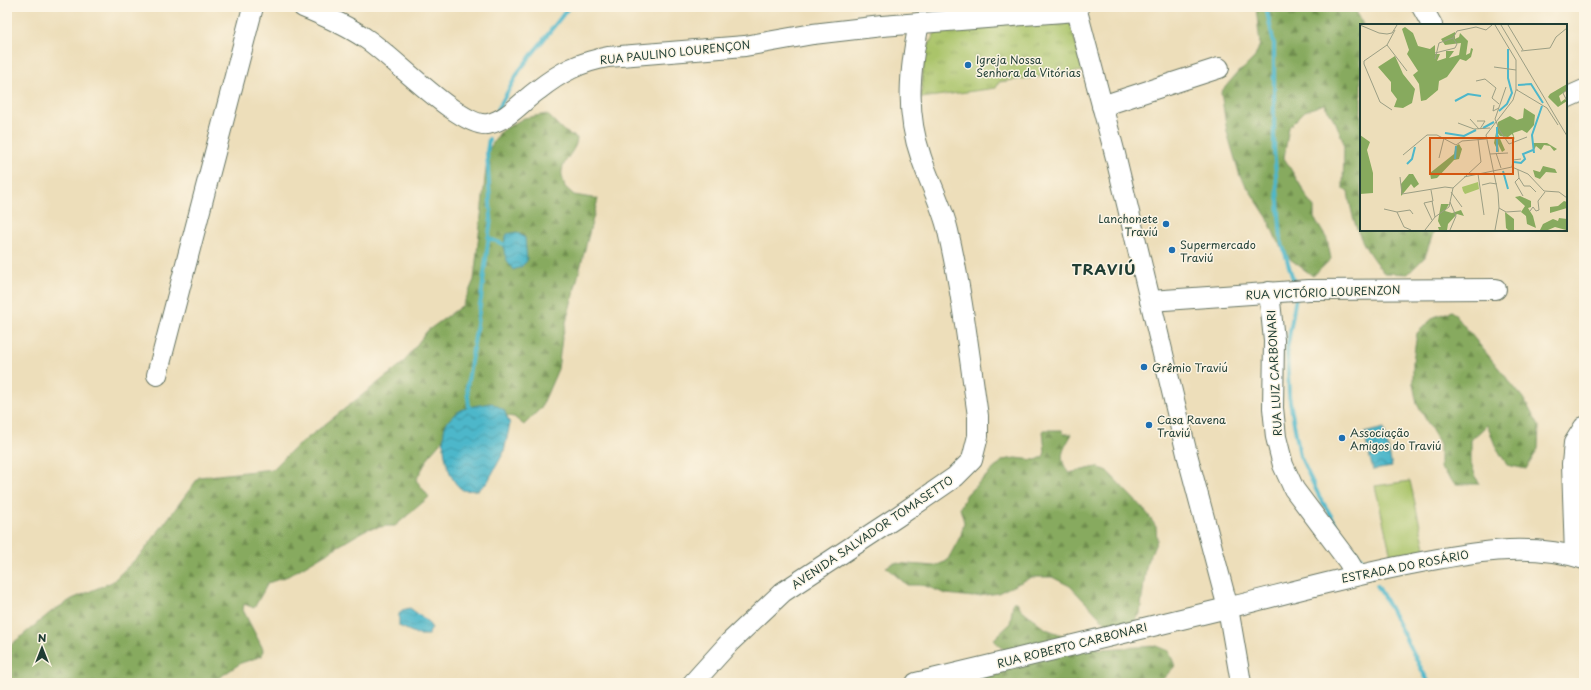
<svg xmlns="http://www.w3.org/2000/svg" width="1591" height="690" font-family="'Playpen Sans',sans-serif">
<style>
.grass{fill:#aac46a;stroke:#64804f}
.forest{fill:url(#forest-firs);stroke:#537449}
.park{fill:url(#park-tufts);stroke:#64804f}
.water{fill:url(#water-waves);stroke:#367a7f}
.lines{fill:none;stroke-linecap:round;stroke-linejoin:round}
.stream{stroke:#4db7ca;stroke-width:4}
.minor-casing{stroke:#677563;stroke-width:22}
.minor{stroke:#fff;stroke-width:20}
.poi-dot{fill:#1f6fb2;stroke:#fcf5e5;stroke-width:1.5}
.labels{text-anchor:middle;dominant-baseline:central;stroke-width:3;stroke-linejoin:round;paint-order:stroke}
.street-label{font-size:11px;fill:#1f3d34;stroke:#fcf5e5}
.poi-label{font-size:11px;fill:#1f3d34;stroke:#fcf5e5;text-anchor:start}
.district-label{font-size:15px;font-weight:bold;letter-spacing:1px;fill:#1f3d34;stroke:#fcf5e5}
.inset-river{fill:none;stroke:#4db7ca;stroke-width:2}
.inset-road{fill:none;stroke:#9b9e84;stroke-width:1}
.view{fill:#d45610;fill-opacity:0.15;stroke:#d45610;stroke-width:2}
.inset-edge{fill:none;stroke:#1f3d34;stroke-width:2}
</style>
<defs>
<pattern id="forest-firs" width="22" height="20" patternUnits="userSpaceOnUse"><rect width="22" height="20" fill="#87aa5e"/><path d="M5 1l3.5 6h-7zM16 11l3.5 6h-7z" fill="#6e8c4e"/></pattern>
<pattern id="park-tufts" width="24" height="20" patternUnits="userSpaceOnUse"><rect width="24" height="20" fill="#aac46a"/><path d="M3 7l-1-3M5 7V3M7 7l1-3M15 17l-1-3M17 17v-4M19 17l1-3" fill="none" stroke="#8aa058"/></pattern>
<pattern id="water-waves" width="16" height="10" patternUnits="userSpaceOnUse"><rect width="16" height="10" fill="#4db7ca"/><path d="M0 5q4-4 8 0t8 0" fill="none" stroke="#3f96a5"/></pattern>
</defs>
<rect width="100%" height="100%" fill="#fcf5e5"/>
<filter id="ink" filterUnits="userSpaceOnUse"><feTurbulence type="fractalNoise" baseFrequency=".025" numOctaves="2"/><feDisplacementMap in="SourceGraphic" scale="8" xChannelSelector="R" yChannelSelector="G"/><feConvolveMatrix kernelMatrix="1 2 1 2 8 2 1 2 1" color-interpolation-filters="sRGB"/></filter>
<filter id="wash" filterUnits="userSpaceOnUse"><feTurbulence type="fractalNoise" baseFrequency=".012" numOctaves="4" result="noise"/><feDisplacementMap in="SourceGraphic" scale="16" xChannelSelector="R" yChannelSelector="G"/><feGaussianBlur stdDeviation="0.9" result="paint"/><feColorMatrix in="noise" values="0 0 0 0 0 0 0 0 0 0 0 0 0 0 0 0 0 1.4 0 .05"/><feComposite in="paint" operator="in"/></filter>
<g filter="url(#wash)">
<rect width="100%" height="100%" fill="#eddeba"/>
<!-- grass -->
<polygon class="grass" points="1410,481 1426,552 1392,560 1375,486"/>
<!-- forest -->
<g class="forest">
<path d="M1256,7H1354L1363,25H1361V230H1434L1425,257L1408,274L1384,273C1361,245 1354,228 1348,192L1343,189L1344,143L1336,123L1324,104L1305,111L1289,127L1284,158L1314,208V218L1327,239L1331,259L1313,276L1290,259L1277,241L1267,217L1240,176L1227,132L1221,92L1238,72L1243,69L1255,57L1260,44Z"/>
<path d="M547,114L564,131L577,138C577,150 564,158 562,171C561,175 564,182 565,187L574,195L598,199L562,338L558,369L541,408L524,425L514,417L499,415L458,422L431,453L416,480L429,497L395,526H387L367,529L288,576L268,583L254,608L244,604L243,610L263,649L262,656L241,663L220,677L202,683H7V648L51,612L72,599L112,582L143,552L199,477L273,469L291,451L403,363L427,331L463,305L474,280L488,151L501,131L524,118Z"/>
<polygon points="1452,311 1523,398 1539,426 1538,449 1526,469 1507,465 1495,445 1487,425 1471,440 1471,464 1479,484 1455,484 1440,468 1440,444 1417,404 1413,384 1413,361 1417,333 1434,317"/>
<path d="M1043,430H1062L1063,434H1072C1063,450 1057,457 1069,473L1096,467L1106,470L1147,513L1156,527L1157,540L1146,567L1140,614L1135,621L1123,629L1108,626L1070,586L1052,577H1032L998,593L973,597L946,594L923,585H907L886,567L894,563L935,566L947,561L961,535L964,522L960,508L967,494L1003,460L1015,458L1036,460L1043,457L1045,452Z"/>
<polygon points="1013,602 1017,602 1021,609 1046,629 1099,649 1157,646 1169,651 1175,666 1159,683 960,683 989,675 1012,656 993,640 1010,624"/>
</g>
<!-- park -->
<polygon class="park" points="1064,16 1070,22 1083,71 999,82 996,88 921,98 924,56 934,34 943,27"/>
<!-- water -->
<g class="water">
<path d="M517,232L525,238L527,261L521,267L513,270C504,257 501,248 507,234Z"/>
<path d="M492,403L504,410L510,424L504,452L487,483L478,490C474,490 467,491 463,490C447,482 439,439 446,424C448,421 451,417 454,415C463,406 480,405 492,403Z"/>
<polygon points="1384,428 1392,467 1373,470 1364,433"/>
<polygon points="410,608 427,621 432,628 428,635 419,635 399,626 399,614 402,610"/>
</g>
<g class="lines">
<!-- stream -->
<g class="stream">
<polyline points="1266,7 1274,44 1274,149 1281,240 1295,286"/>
<polyline points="497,111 519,71 569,7"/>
<polyline points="488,238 503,244"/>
<polyline points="1296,297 1287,349 1289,396 1300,456 1319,496 1342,534 1364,562"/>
<polyline points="469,407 467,387 481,299 491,218 487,152 489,139"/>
<path d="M1377,585C1396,617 1411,651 1429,683"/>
</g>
</g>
</g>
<g filter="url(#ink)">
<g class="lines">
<!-- minor casing -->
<g class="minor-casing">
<g id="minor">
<path d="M303,7C325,16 346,25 365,38C391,54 461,129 488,124C508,120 522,101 538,90C561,72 580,62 608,57L745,46L813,34L882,26L1077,11"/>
<polyline points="1076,7 1115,154 1187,454 1228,608 1241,683"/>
<polyline points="1422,7 1432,25"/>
<polyline points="1566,98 1584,90"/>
<polyline points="1102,106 1219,68"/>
<polyline points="1269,292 1274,340 1273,408 1276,437 1283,465 1294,489 1348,561 1356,574"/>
<polyline points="1150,301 1309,290 1496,289"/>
<polyline points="157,375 253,7"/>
<polyline points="1575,556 1572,464 1574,443 1584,427"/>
<path d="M693,683L730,642L783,592L897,517L955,477L972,460L978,436V416C969,354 962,292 948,231C942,205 929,182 921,157C905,112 910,69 919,23"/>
<path d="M916,683C1020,658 1124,633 1227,608C1288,593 1349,576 1411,564C1467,553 1528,541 1584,559"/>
</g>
</g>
<!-- minor -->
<use href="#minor" class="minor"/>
</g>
</g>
<!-- markers -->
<g class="poi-dot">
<circle cx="968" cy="65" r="4"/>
<circle cx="1166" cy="224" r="4"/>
<circle cx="1172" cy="250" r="4"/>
<circle cx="1144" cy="367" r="4"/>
<circle cx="1149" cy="425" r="4"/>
<circle cx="1342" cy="438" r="4"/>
</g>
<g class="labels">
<!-- street labels -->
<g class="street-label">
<text transform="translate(675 52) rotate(-6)">RUA PAULINO LOURENÇON</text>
<text transform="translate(1323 292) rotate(-2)">RUA VICTÓRIO LOURENZON</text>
<text transform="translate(1274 373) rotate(-93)">RUA LUIZ CARBONARI</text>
<text transform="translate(872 532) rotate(-34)">AVENIDA SALVADOR TOMASETTO</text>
<text transform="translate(1405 566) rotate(-11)">ESTRADA DO ROSÁRIO</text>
<text transform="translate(1072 645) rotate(-14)">RUA ROBERTO CARBONARI</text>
</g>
<!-- poi labels -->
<g class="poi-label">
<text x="976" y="59">Igreja Nossa<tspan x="976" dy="13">Senhora da Vitórias</tspan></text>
<text x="1158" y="218" text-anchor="end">Lanchonete<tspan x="1158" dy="13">Traviú</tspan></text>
<text x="1180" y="244">Supermercado<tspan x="1180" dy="13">Traviú</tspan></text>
<text x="1152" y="367">Grêmio Traviú</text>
<text x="1157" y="419">Casa Ravena<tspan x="1157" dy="13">Traviú</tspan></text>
<text x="1350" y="432">Associação<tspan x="1350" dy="13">Amigos do Traviú</tspan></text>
</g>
<!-- district labels -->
<g class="district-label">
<text x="1104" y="268">TRAVIÚ</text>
</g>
</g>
<!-- overview -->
<g transform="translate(1360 24)">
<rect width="207" height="207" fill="#eddeba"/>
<path d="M118,158L119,165L105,170L103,167L102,163Z" fill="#aac46a"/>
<path d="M45,3L53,9L58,22L70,25L75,21V30H80L77,37L86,34V27H94L89,34L99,31L101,19L85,21L81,15L95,8V15L99,13L100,9L108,17L106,31L110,29L111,24L113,25L111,33L106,37L100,35L87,53L79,57L78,66L66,76L61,77L59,60L53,51L58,47L47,30L49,26L42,5ZM35,32L43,50L55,65L52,79L43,84L34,83L37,75L31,67V58L18,43ZM207,60V66L199,72L201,78L205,75L207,77L198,83L188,73L190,70ZM164,84L175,91L174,101L167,109L162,106L153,109L155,116L152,110L148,113L140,112L137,108L145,126L142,128L138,120L139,129L134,119L138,98L150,92L157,96L163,94ZM0,111L10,118L7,126L13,149V169L0,170ZM173,119H187L197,125L194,127L190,122L184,121L181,126L176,122L173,128ZM99,120L102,125L99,135L94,136L77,154L71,155L70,149L94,130L96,122ZM183,142L195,145L197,149L186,148L180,155L175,153L173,146L180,148ZM49,150H53L59,160L54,164L51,160L41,172V160ZM160,172L171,177V183L168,184L173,192L176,204L167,200L166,192L161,188L165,182L155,173ZM204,177L207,178V184L190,189V183L198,182ZM81,180H89L85,187L92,189L101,186L104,192L97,190L88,200L87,206H79L78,203H81L78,197ZM145,188L154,195V206H148L146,204ZM199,194L207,195L206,206L195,203L188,206H191H180L183,200L193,195L198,197Z" fill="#87aa5e"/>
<path class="inset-river" d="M158,61L171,60L183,79M95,77L108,70L121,72M139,87L147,80L152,69L148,54V25M137,103V128M123,104L134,98M85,109L104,112L116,106M174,129L172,111L182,82M95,135L96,122M154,138L161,139L165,135L163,130L173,126M47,140L52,135L55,123M143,147L148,165"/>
<path class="inset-road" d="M0,1L19,9L27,10L32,9L37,1M135,1L156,36V66H158M141,1L207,112M148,1L163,26M35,6L27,21L47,47M93,14L97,7L116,3L126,6L132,1M27,21L4,37V40L20,78L32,86M161,27L190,24L196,13L207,4M75,29L95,24L97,20L93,14M75,35L79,19L93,14M134,43L156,46M116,57L125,55L136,64L132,74L139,80M146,63L135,95L140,107L149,120L167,113M157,66L187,84L198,101M207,66L203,69L207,77M134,81L133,87L139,84M110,95L119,105M117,97H125L120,105M98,99L114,105L130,104M136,129L141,144M130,130L148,129M43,131L67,111H77L96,121L102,117L126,115M79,134L84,114M152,143L153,136L161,135M158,146L159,154L164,162H170L176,168M118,150L124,191M40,153L42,170L85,163L93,164M104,153L152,143L168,150L184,167L199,168L207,174M159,154L155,158L163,172M122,161L130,159L137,160M71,166L73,177L64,179L72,196M91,168L102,183M72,177L75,193M139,184L146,188L161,187M24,185L37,188L44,203L51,206M170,187L173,183L176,187L179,186L178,177L185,168M37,188L50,186L53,190M65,206L75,193L89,183L93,164L121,138L118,115M90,206L96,192L90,178M135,206L139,184L138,169L126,111L153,76L156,66"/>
<path class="view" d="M70,114H153V150H70Z"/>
<rect width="207" height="207" class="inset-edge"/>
</g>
<!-- margin -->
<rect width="1591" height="690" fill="none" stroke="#fcf5e5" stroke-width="24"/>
<!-- north arrow -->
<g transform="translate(42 648)" stroke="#fcf5e5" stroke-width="3" paint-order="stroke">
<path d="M0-3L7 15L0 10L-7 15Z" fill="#1f3d34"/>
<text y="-6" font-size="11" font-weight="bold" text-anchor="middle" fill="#1f3d34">N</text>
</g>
</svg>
